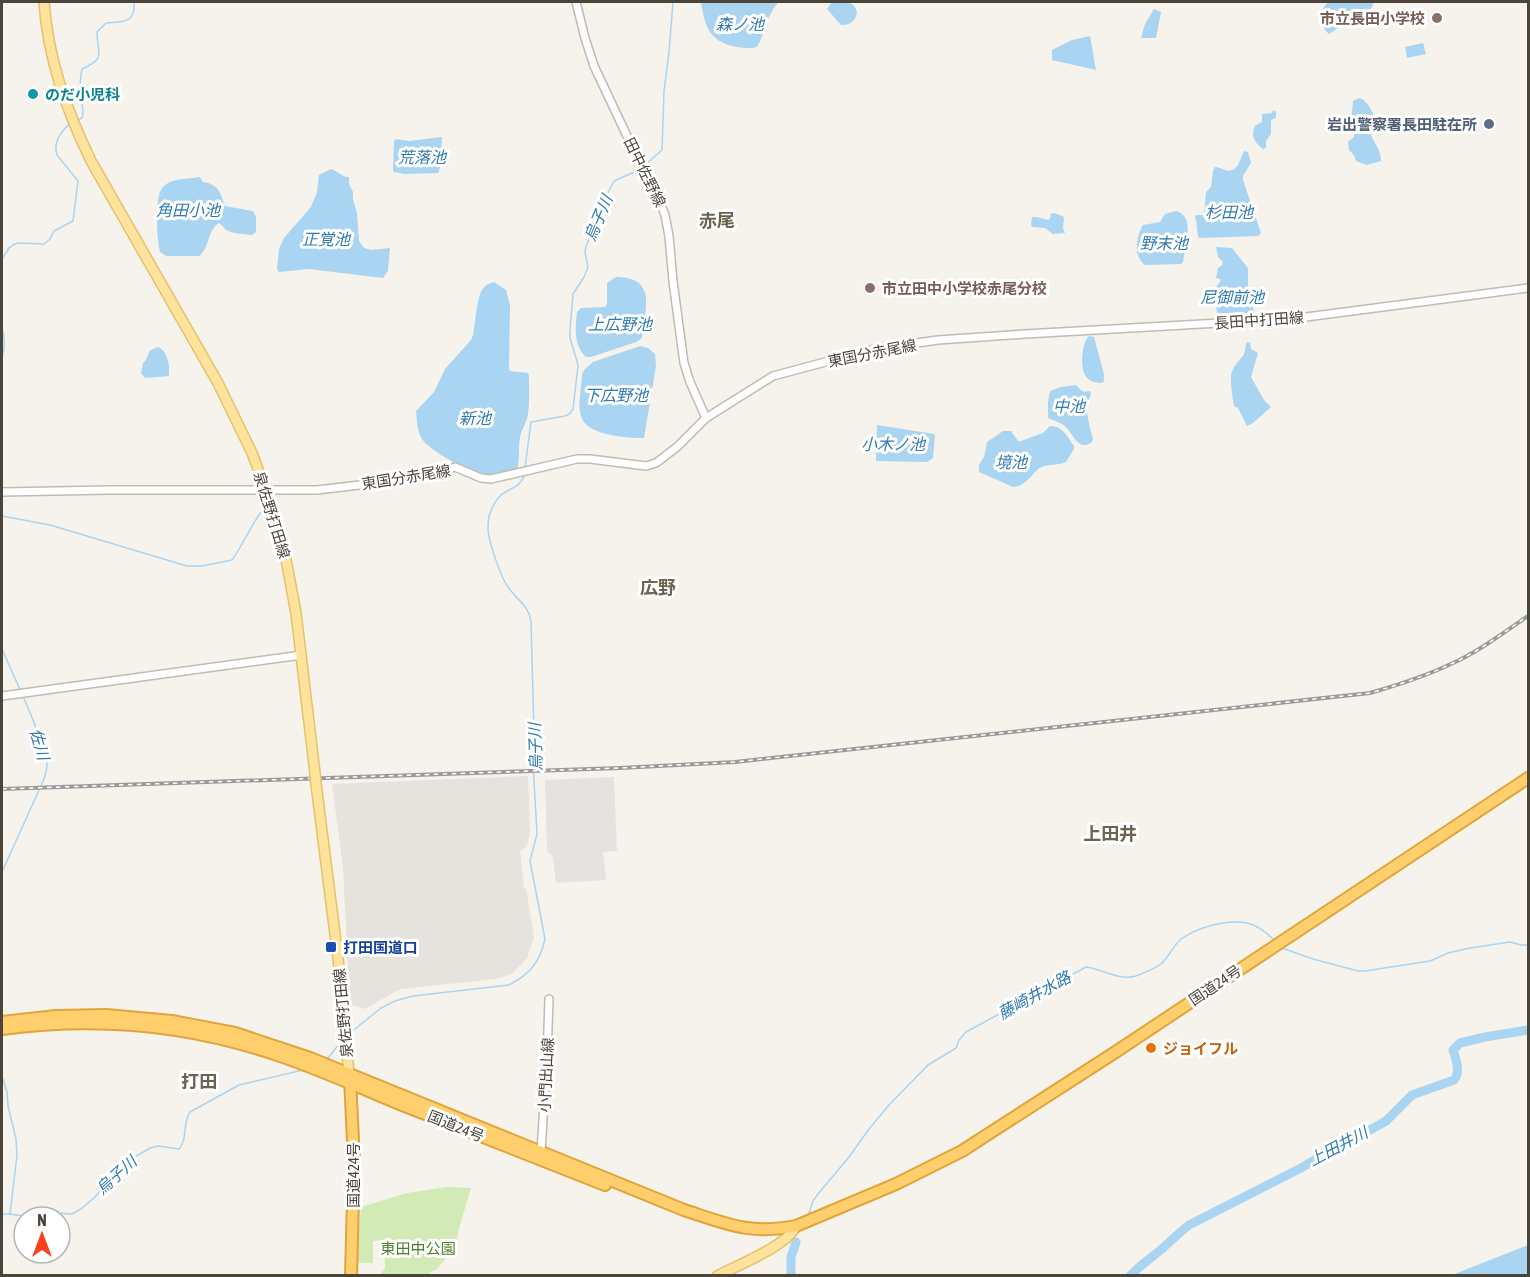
<svg xmlns="http://www.w3.org/2000/svg" width="1530" height="1277" font-family="'Asap Condensed','Noto Sans JP',sans-serif">
<style>
.industrial{fill:#e6e2dd}
.green{fill:#d2eab5}
.parking{fill:#e5e3e0}
.water{fill:#a9d4f2}
.lines{fill:none;stroke-linecap:round;stroke-linejoin:round}
.stream{stroke:#a9d4f2;stroke-width:1.5}
.river{stroke:#a9d4f2;stroke-width:9}
.minor-casing{stroke:#c2bbae;stroke-width:10}
.major-casing{stroke:#e6c16a;stroke-width:12}
.highway-casing{stroke:#e0a43c;stroke-width:14}
.minor{stroke:#fff;stroke-width:7}
.major{stroke:#ffe39c;stroke-width:9}
.highway{stroke:#ffcf6e;stroke-width:10}
.rail-casing{stroke:#9a9a9a;stroke-width:4}
.rail{stroke:#fff;stroke-width:1.5;stroke-dasharray:4.5;stroke-linecap:butt}
.major-bridge-casing{stroke:#e6c16a;stroke-width:12;stroke-linecap:butt}
.major-bridge{stroke:#ffe39c;stroke-width:9}
.education-dot{fill:#8d6e63;stroke:#fff;stroke-width:2}
.culture-dot{fill:#0f9aa8;stroke:#fff;stroke-width:2}
.service-dot{fill:#5c6f8a;stroke:#fff;stroke-width:2}
.transit-dot{fill:#1a4fb4;stroke:#fff;stroke-width:2}
.food-dot{fill:#e8710a;stroke:#fff;stroke-width:2}
.labels{text-anchor:middle;dominant-baseline:central;stroke-width:6;stroke-linejoin:round;paint-order:stroke}
.education-label{font-size:15px;font-weight:bold;fill:#785e54;stroke:#fff;text-anchor:end}
.culture-label{font-size:15px;font-weight:bold;fill:#0d838f;stroke:#fff;text-anchor:start}
.service-label{font-size:15px;font-weight:bold;fill:#4e5e75;stroke:#fff;text-anchor:end}
.street-label{font-size:15px;fill:#4b4439;stroke:#fff}
.transit-label{font-size:15px;font-weight:bold;fill:#164399;stroke:#fff;text-anchor:start}
.food-label{font-size:15px;font-weight:bold;fill:#c56008;stroke:#fff;text-anchor:start}
.park-label{font-size:15px;fill:#4a7f2a;stroke:#fff}
.water-label{font-size:16px;font-style:italic;fill:#2e7ab2;stroke:#fff}
.quarter-label{font-size:18px;font-weight:bold;fill:#6e6250;stroke:#fff}
</style>
<rect width="100%" height="100%" fill="#f6f3ec"/>
<!-- industrial -->
<polygon class="industrial" points="528,776 530,832 527,846 520,851 524,888 526,888 534,937 527,958 513,973 496,979 401,989 364,1009 350,1004 343,868 332,784"/>
<!-- green -->
<polygon class="green" points="447,1187 471,1188 458,1232 456,1246 437,1269 426,1275 380,1275 385,1268 384,1240 373,1241 373,1263 356,1263 361,1207 407,1193"/>
<!-- parking -->
<polygon class="parking" points="614,777 617,851 603,852 606,880 556,883 553,857 547,851 545,780"/>
<!-- water -->
<g class="water">
<path d="M701,2H779C766,15 766,32 757,47C750,49 744,48 737,47C710,42 705,28 701,2Z"/>
<path d="M832,2C843,1 855,0 857,13C855,22 850,25 841,25L827,9Z"/>
<path d="M1328,2H1374L1371,9L1353,18L1329,34C1319,25 1319,11 1328,2Z"/>
<polygon points="1154,9 1161,12 1156,38 1141,38 1145,24"/>
<polygon points="1090,36 1096,70 1052,60 1052,50 1072,40"/>
<polygon points="1423,43 1426,54 1407,58 1405,47"/>
<path d="M1359,98C1368,100 1372,113 1377,121L1372,123C1366,139 1381,144 1381,161L1367,165L1356,161L1354,155L1349,150L1348,142L1354,137C1355,129 1353,127 1347,123L1348,118L1352,113L1353,101Z"/>
<path d="M1273,110L1276,112V118L1271,120V134L1266,141V148L1263,149C1255,142 1250,137 1255,126L1262,122V114L1272,113Z"/>
<polygon points="442,137 440,168 438,173 404,174 394,172 393,170 394,141 396,139 409,141"/>
<path d="M1244,151L1248,152L1251,163L1243,176V180L1261,233L1258,236L1199,238C1196,232 1198,224 1195,217L1196,215H1204L1206,192L1211,187L1213,171L1215,167C1219,167 1222,169 1225,170C1238,174 1240,159 1244,151Z"/>
<path d="M331,169C337,170 341,177 349,177V184L353,192V199L357,213L359,241L364,248L371,250L390,248L388,271L383,278L309,269L279,272L277,269L279,249L284,238L311,207L317,192L319,175Z"/>
<path d="M200,177L203,182C220,185 220,193 225,206L253,211L256,217V232L252,235C245,234 233,234 226,230C224,228 222,225 219,223C207,230 210,248 199,256H166L160,252C157,240 154,195 163,187C171,178 188,179 200,177Z"/>
<path d="M1176,211C1196,216 1185,247 1183,262L1181,264L1145,265C1133,257 1136,236 1143,225L1160,222L1165,214Z"/>
<polygon points="1055,213 1064,217 1063,228 1065,233 1053,234 1045,228 1032,227 1031,224 1032,217 1036,217 1049,220 1051,216 1050,214"/>
<polygon points="1216,247 1232,248 1248,268 1248,286 1251,304 1255,312 1253,318 1234,318 1228,314 1220,314 1217,312 1214,289 1220,282 1220,279 1216,278 1218,268 1222,265 1223,262 1218,257"/>
<path d="M616,277C658,277 645,310 642,338L636,342L591,357H586C574,346 575,328 577,312L581,308L605,307L607,304V283Z"/>
<path d="M494,282L506,290L510,305L509,368L510,371L528,373L529,376C529,390 530,406 527,419C525,425 521,431 520,437C518,448 520,460 517,470C507,472 498,476 488,474C471,473 432,453 422,439C417,431 417,420 416,411L434,392L445,369L471,340L473,335C475,325 477,297 482,290C485,285 490,283 494,282Z"/>
<path d="M1089,336L1094,337L1104,374V381L1102,383C1096,383 1088,381 1085,375C1080,366 1082,342 1089,336Z"/>
<path d="M1247,342L1250,343L1251,349L1258,353L1251,377L1264,400L1271,407L1253,423L1247,426L1238,408L1234,406C1233,398 1229,378 1232,372C1234,365 1239,361 1243,356C1246,351 1245,346 1247,342Z"/>
<path d="M640,346L648,348L655,354L656,366L644,438C628,438 586,436 581,416C577,404 582,387 582,374L585,369L593,362Z"/>
<path d="M158,347C168,351 170,366 169,376L145,378L141,373L143,363L146,360L149,352L151,350Z"/>
<path d="M1076,385C1081,390 1081,393 1089,391L1091,392C1091,396 1089,399 1088,402C1085,413 1090,427 1093,439L1092,442C1078,452 1074,435 1066,427C1061,422 1054,421 1048,418V402L1050,391L1061,387Z"/>
<polygon points="877,425 934,434 935,436 933,458 927,462 876,461"/>
<path d="M1050,426C1063,426 1068,437 1074,446V449L1066,462C1058,466 1044,463 1037,470C1030,477 1025,486 1013,487L979,472V465L984,457L987,442L1003,431H1011L1018,441H1021L1043,433Z"/>
<polygon points="1528,1245 1528,1275 1452,1275"/>
</g>
<g class="lines">
<!-- stream -->
<g class="stream">
<path d="M78,120L82,118C85,110 81,102 80,93C80,85 80,77 82,69C107,58 97,54 97,32L106,23C123,22 136,23 134,2"/>
<polyline points="644,166 662,150 664,91 669,52 673,2"/>
<path d="M2,259L9,248L13,245L18,243L44,244L50,239L54,231L73,221L78,181L57,155C53,142 61,131 71,123"/>
<path d="M2,328C5,338 5,348 2,358"/>
<polyline points="525,468 531,422 565,416 569,414 573,409 578,366 577,361 570,338 570,330 573,294 584,277 588,267 585,253 586,246 594,228 598,212 614,181 641,169"/>
<path d="M2,516L50,525L187,566H202L232,560C244,543 252,522 265,507"/>
<polyline points="2,649 21,692"/>
<path d="M2,872L44,779C45,775 47,770 47,765C46,748 30,713 23,696"/>
<polyline points="1282,948 1313,959 1358,971 1365,971 1430,961 1448,953 1470,948 1510,942 1521,945 1528,945"/>
<path d="M350,1033L381,1008L395,1001L413,996L509,985C530,974 540,962 545,939L530,861L537,834L533,763L534,734L531,621C529,606 516,599 508,587C501,578 489,542 488,530C488,526 488,521 489,516C491,510 495,501 500,496C509,488 520,488 524,476"/>
<polyline points="326,1058 329,1057 342,1040"/>
<polyline points="2,1076 7,1092 8,1106 16,1139 17,1155 10,1214 2,1214"/>
<path d="M809,1213L813,1201L818,1194L849,1157L869,1129L889,1105L928,1065L956,1048L959,1040L966,1032L1086,967C1102,969 1119,981 1136,976C1143,973 1154,969 1161,964C1169,957 1173,946 1181,939C1198,927 1227,919 1247,923C1258,925 1267,933 1274,940"/>
<path d="M10,1214L23,1216L57,1213L72,1214L81,1209L95,1197L107,1182L118,1174L125,1163L150,1148L158,1146L179,1149C188,1139 182,1124 190,1112L239,1085L303,1070"/>
</g>
<!-- river -->
<g class="river">
<polyline points="791,1276 791,1257 796,1242"/>
<path d="M1130,1276C1140,1265 1153,1257 1164,1247C1172,1240 1180,1232 1189,1225L1301,1168L1346,1141L1359,1136L1386,1121L1412,1095L1454,1080C1461,1072 1456,1060 1453,1050L1460,1043L1485,1037L1528,1030"/>
</g>
<!-- minor casing -->
<g class="minor-casing">
<g id="minor">
<polyline points="576,2 585,38 594,66 627,136 658,197 665,215 669,236 673,281 684,363 690,382 706,418"/>
<polyline points="2,492 109,490 317,490 419,478 455,467 481,478 491,479 577,459 590,459 646,466 656,463 677,447 706,418 773,376 874,349 938,340 1025,334 1291,319 1528,288"/>
<polyline points="2,696 302,655"/>
<polyline points="541,1151 547,1058 549,999"/>
</g>
</g>
<!-- major casing -->
<g class="major-casing">
<g id="major">
<path d="M44,2C48,59 66,109 91,161L218,383L252,453L266,490L284,549L296,613L315,773"/>
<polyline points="316,784 338,958 349,1074"/>
<path d="M717,1276C738,1265 787,1246 796,1226"/>
</g>
</g>
<!-- highway casing -->
<g class="highway-casing">
<g id="highway">
<path d="M2,1022L56,1016L106,1015L172,1021L235,1033L310,1058L684,1210C727,1224 750,1235 796,1226L896,1184L962,1151L1114,1053L1528,778"/>
<path d="M2,1029C97,1016 188,1024 280,1056C321,1070 361,1088 402,1105C470,1132 538,1158 605,1185"/>
<polyline points="350,1078 354,1161 351,1276"/>
</g>
</g>
<!-- minor -->
<use href="#minor" class="minor"/>
<!-- major -->
<use href="#major" class="major"/>
<!-- highway -->
<use href="#highway" class="highway"/>
<!-- rail casing -->
<g class="rail-casing">
<path id="rail" d="M2,789L620,768L735,762L1370,693C1398,685 1426,676 1453,663C1480,651 1504,632 1528,616"/>
</g>
<!-- rail -->
<use href="#rail" class="rail"/>
<!-- major-bridge casing -->
<g class="major-bridge-casing">
<polyline id="major-bridge" points="315,773 316,784"/>
</g>
<!-- major-bridge -->
<use href="#major-bridge" class="major-bridge"/>
</g>
<!-- markers -->
<g class="education-dot">
<circle cx="1437" cy="18" r="6"/>
<circle cx="870" cy="288" r="6"/>
</g>
<circle class="culture-dot" cx="33" cy="94" r="6"/>
<circle class="service-dot" cx="1489" cy="124" r="6"/>
<rect class="transit-dot" x="325" y="941" width="12" height="12" rx="3"/>
<circle class="food-dot" cx="1151" cy="1048" r="6"/>
<g class="labels">
<!-- education labels -->
<g class="education-label">
<text x="1425" y="18">市立長田小学校</text>
<text x="882" y="288" text-anchor="start">市立田中小学校赤尾分校</text>
</g>
<!-- culture labels -->
<g class="culture-label">
<text x="45" y="94">のだ小児科</text>
</g>
<!-- service labels -->
<g class="service-label">
<text x="1477" y="124">岩出警察署長田駐在所</text>
</g>
<!-- street labels -->
<g class="street-label">
<text transform="translate(645 172) rotate(64)">田中佐野線</text>
<text transform="translate(1259 320) rotate(-4)">長田中打田線</text>
<text transform="translate(872 353) rotate(-11)">東国分赤尾線</text>
<text transform="translate(406 477) rotate(-9)">東国分赤尾線</text>
<text transform="translate(272 515) rotate(73)">泉佐野打田線</text>
<text transform="translate(1215 985) rotate(-34)">国道24号</text>
<text transform="translate(343 1013) rotate(-95)">泉佐野打田線</text>
<text transform="translate(546 1075) rotate(-87)">小門出山線</text>
<text transform="translate(456 1126) rotate(22)">国道24号</text>
<text transform="translate(353 1175) rotate(-90)">国道424号</text>
</g>
<!-- transit labels -->
<g class="transit-label">
<text x="343" y="947">打田国道口</text>
</g>
<!-- food labels -->
<g class="food-label">
<text x="1163" y="1048">ジョイフル</text>
</g>
<!-- park labels -->
<g class="park-label">
<text x="418" y="1248">東田中公園</text>
</g>
<!-- water labels -->
<g class="water-label">
<text x="740" y="24">森ノ池</text>
<text x="422" y="157">荒落池</text>
<text x="188" y="210">角田小池</text>
<text x="1229" y="212">杉田池</text>
<text transform="translate(598 218) rotate(-67)">烏子川</text>
<text x="326" y="239">正覚池</text>
<text x="1164" y="243">野末池</text>
<text x="1232" y="297">尼御前池</text>
<text x="620" y="324">上広野池</text>
<text x="616" y="395">下広野池</text>
<text x="1069" y="406">中池</text>
<text x="475" y="418">新池</text>
<text x="893" y="444">小木ノ池</text>
<text x="1011" y="462">境池</text>
<text transform="translate(40 744) rotate(74)">佐川</text>
<text transform="translate(535 747) rotate(-92)">烏子川</text>
<text transform="translate(1034 995) rotate(-29)">藤崎井水路</text>
<text transform="translate(1338 1146) rotate(-28)">上田井川</text>
<text transform="translate(116 1175) rotate(-42)">烏子川</text>
</g>
<!-- quarter labels -->
<g class="quarter-label">
<text x="717" y="220">赤尾</text>
<text x="658" y="587">広野</text>
<text x="1110" y="833">上田井</text>
<text x="199" y="1081">打田</text>
</g>
</g>
<!-- border -->
<rect width="1530" height="1277" fill="none" stroke="#4b4439" stroke-width="6"/>
<!-- north arrow -->
<g transform="translate(42 1235)"><circle r="28" fill="#ffffff" stroke="#b7b4b0" stroke-width="1.5"/>
<path d="M0-4.5L10 22L0 15L-10 22Z" fill="#fc3f1d"/>
<text y="-9" font-size="16" font-weight="bold" text-anchor="middle" fill="#4b4439">N</text>
</g>
</svg>
